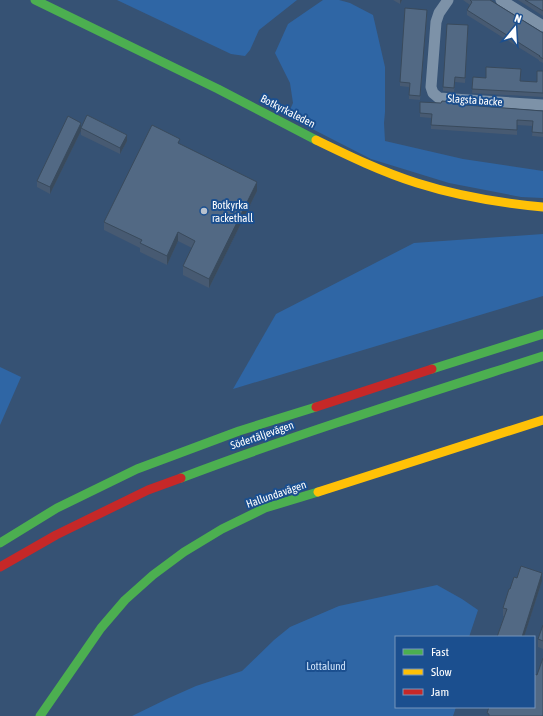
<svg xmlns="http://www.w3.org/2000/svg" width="543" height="716" font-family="'Asap Condensed',sans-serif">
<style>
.green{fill:#2f66a5}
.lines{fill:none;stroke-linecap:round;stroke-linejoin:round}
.street{stroke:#7d92a8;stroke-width:11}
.fast{stroke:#4caf50;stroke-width:9}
.slow{stroke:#ffc107;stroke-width:9}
.jam{stroke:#c62828;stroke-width:9}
.wall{fill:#475a72}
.shaded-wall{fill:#394a5c}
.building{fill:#526984;stroke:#394a5c}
.poi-dot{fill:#b9c2ce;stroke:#1b4f8f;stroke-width:1.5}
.labels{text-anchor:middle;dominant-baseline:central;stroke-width:4;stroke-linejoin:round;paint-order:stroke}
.street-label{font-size:11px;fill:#fff;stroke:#1b4f8f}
.poi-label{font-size:11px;fill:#fff;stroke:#1b4f8f;text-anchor:start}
.park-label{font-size:11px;fill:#cfe3fa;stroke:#1b4f8f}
</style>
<rect width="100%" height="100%" fill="#365274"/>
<!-- green -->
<g class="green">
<polygon points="117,0 297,0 259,30 250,50 245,56 231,54"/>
<polygon points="323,0 339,0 350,3 373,15 385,67 385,112 384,123 385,141 463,159 543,171 543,198 521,197 449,183 371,159 287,116 293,103 290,83 275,53 288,24"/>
<polygon points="543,234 543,296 233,389 276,314 414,243"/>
<polygon points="0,367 21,377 0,425"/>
<polygon points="437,585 462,599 478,610 469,637 396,637 396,707 456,707 453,716 132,716 169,698 196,686 242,671 274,640 290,627 339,606"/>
</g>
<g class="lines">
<!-- street -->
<g class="street">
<polyline points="448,0 439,13 436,22 431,87 433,93 439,98 543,105"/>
<polyline points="501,0 543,26"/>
</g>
<!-- fast -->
<g class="fast">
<polyline points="35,0 218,89 316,140"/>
<polyline points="432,369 543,334"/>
<path d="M181,478C300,433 422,395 543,356"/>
<polyline points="0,543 57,508 137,469 239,431 316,407"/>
<polyline points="40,716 101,628 125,600 153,575 184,552 222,529 265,508 318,492"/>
</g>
<!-- slow -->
<g class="slow">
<path d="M316,140C349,156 382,172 417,183C458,196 500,203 543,207"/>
<polyline points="318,492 543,420"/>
</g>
<!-- jam -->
<g class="jam">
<polyline points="316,407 432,369"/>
<polyline points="0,567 56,535 148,490 181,478"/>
</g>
</g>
<!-- wall -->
<g class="wall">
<polygon points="393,0 402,0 400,4"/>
<polygon points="463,0 490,0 543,33 543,63 539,61 539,60 467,15 467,10 470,5"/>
<polygon points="518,0 543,0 543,16"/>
<polygon points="427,14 420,100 409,99 409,87 400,86 400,82"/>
<polygon points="468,30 465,83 455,82 454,92 443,91 443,87"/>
<polygon points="543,71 543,97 472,93 473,77 537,82"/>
<polygon points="453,104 543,111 543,137 532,136 533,126 517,125 517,135 431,129 431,118 420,117 420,113"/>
<polygon points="81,127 127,141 120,154 81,135 81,131 50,194 37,187 37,181"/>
<polygon points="180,144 257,191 209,288 183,275 183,266 192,248 178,241 167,265 140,252 140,248 104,230 104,222"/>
<polygon points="517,578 542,581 524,637 497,637 504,616 503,616 503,608 510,589"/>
<polygon points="543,625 543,649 538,647 538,639"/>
</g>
<!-- shaded-wall -->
<g class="shaded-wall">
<polygon points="400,0 402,0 400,4"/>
<polygon points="81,123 81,131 50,194 50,187"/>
<polygon points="127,135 127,141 120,154 120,148"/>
<polygon points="257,182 257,191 209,288 209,279"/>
<polygon points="178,232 178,241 167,265 167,256"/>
<polygon points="542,573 542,581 524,637 522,637"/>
</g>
<!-- building -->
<g class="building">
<polygon points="470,0 490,0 543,33 543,59 539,56 540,56 467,10 472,2"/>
<polygon points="525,0 543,0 543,11"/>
<polygon points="405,8 427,10 420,96 409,95 410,83 400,82"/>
<polygon points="447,24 468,25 465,78 455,77 454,88 443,87"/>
<polygon points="486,67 521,69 520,81 537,82 537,71 543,71 543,93 472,89 473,77 486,78"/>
<polygon points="442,101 453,102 453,104 543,111 543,133 532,132 533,121 517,120 517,130 431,125 432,114 420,113 420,102 441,103"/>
<polygon points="87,115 127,135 120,148 81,128"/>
<polygon points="68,116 81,123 50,187 37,181"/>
<polygon points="152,125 180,139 178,143 257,182 209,279 183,266 195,241 178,232 167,256 140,243 142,240 104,222"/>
<polygon points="521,566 542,573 522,637 497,637 507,609 503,608 509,589 510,589 514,577 517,578"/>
<polygon points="543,625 543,641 538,639"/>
<polygon points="543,658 543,716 489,716 489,714 487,713 489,707 534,707 534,674 537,675"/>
</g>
<!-- markers -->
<circle class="poi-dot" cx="204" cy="211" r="4"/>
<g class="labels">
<!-- street labels -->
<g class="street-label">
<text transform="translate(475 100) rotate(4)">Slagsta backe</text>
<text transform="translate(288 111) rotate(27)">Botkyrkaleden</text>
<text transform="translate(262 435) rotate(-19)">Södertäljevägen</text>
<text transform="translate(276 494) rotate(-19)">Hallundavägen</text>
</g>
<!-- poi labels -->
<g class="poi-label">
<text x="212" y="205">Botkyrka<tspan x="212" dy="13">rackethall</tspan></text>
</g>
<!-- park labels -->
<g class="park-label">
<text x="326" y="666">Lottalund</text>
</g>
</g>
<!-- legend -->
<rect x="395" y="636" width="140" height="72" fill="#1b4f8f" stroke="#7695bc"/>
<rect x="403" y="649" width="20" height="6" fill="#4caf50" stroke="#7695bc"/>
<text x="431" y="656" font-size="12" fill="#ffffff">Fast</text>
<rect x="403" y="669" width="20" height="6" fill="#ffc107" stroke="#7695bc"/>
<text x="431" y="676" font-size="12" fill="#ffffff">Slow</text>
<rect x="403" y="689" width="20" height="6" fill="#c62828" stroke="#7695bc"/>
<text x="431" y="696" font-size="12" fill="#ffffff">Jam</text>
<!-- north arrow -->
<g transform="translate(515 28) rotate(18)" stroke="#1b4f8f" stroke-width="3" paint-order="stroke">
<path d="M0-3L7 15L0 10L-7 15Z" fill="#ffffff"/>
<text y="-6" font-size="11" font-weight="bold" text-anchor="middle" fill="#ffffff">N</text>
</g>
</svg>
